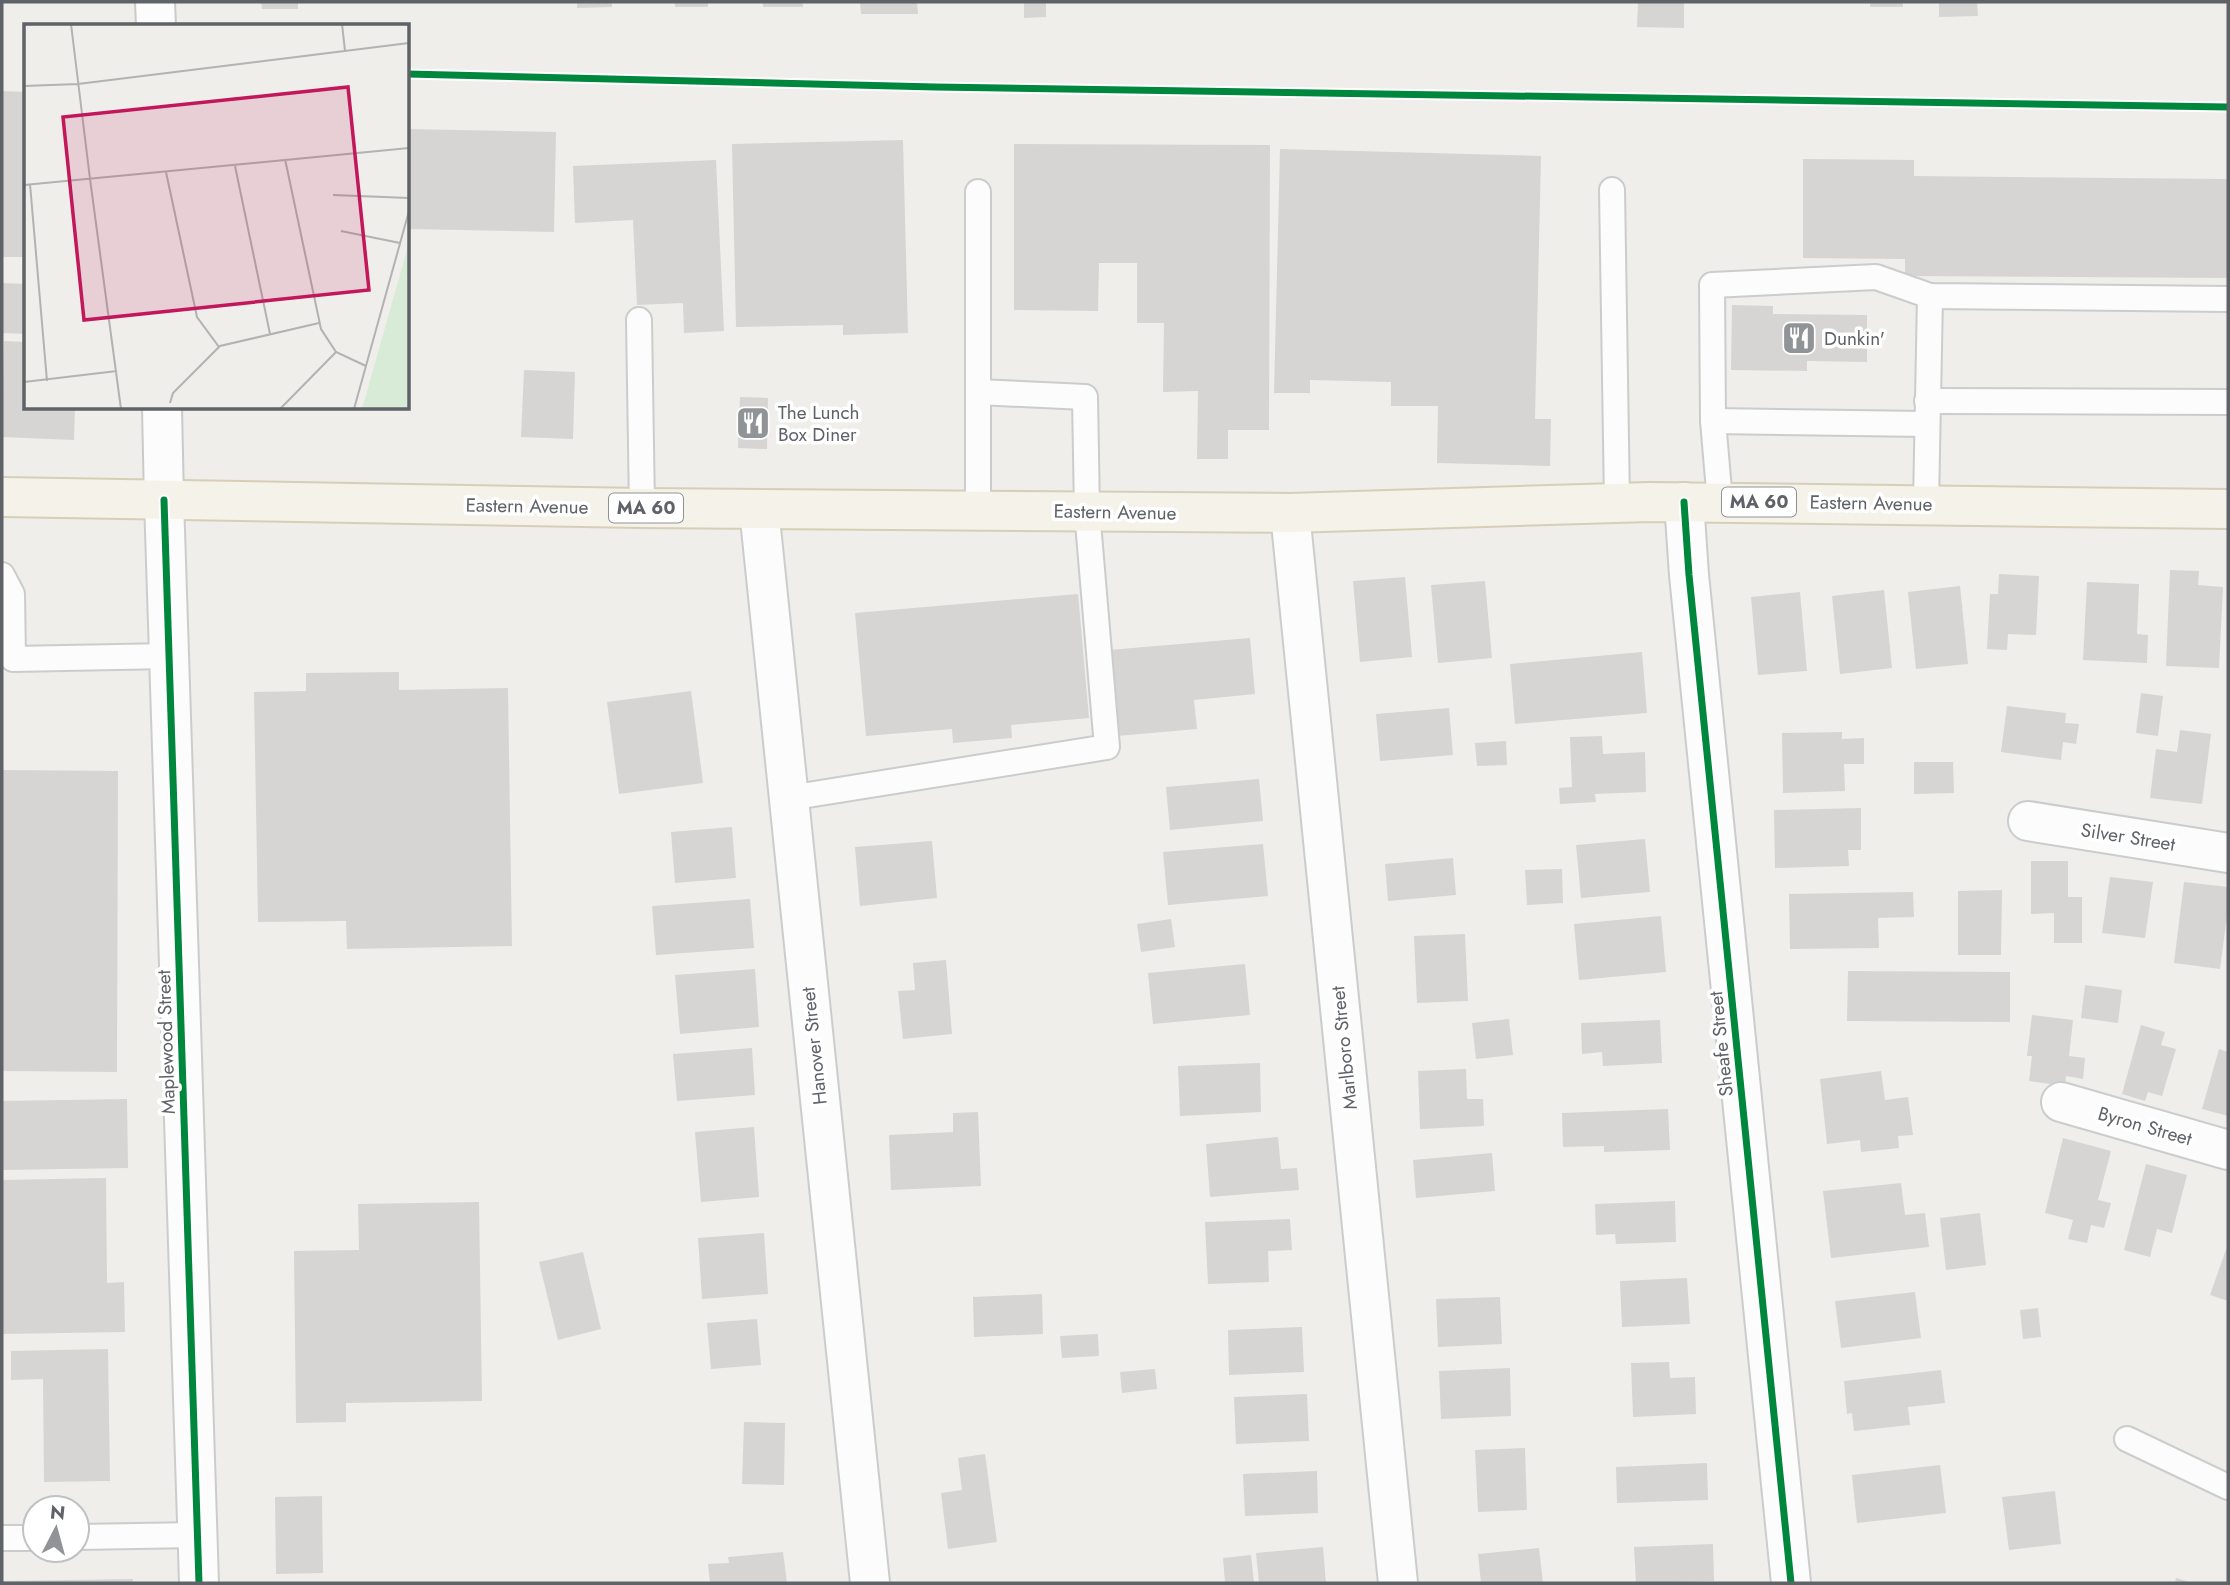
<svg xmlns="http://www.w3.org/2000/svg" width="2230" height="1585" font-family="Jost,sans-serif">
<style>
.building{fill:#d6d5d3}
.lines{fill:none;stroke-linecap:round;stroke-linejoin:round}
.lane-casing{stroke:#cbcccc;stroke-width:28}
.street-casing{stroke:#cbcccc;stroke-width:42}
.secondary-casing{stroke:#cacacb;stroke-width:42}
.primary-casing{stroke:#d7ceb8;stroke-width:42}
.lane{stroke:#fdfcfc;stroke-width:24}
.street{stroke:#fdfcfc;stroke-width:38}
.secondary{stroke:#fdfcfc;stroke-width:38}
.primary{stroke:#f4f2e9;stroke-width:38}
.cycleway-casing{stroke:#fff;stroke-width:11}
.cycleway{stroke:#00873e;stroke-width:7}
.labels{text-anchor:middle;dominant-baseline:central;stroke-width:7;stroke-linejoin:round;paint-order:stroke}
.shield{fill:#fff;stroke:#8f9295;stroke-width:2}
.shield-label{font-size:18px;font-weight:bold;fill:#5f6368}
.poi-label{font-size:19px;fill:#5f6368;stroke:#fff;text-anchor:start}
.street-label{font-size:19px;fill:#5f6368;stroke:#fff}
.inset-road{fill:none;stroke:#b1b2b2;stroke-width:2}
.view{fill:#c2185b;fill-opacity:0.15;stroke:#c2185b;stroke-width:3.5}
.inset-edge{fill:none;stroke:#5f6368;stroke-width:3.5}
</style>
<rect width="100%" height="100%" fill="#efeeea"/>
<!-- building -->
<g class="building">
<polygon points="261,2 298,2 298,9 262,9"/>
<polygon points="577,2 612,2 612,7 577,8"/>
<rect x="675" y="2" width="33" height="5"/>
<rect x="763" y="2" width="40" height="5"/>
<polygon points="860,2 917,2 918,14 861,14"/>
<polygon points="1024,2 1046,2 1046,17 1024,18"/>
<polygon points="1638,2 1684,2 1684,28 1637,27"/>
<rect x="1870" y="2" width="33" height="5"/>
<polygon points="1939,2 1977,2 1978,16 1939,17"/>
<polygon points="2,91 26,92 26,257 2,257"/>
<polygon points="408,129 556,132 554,232 408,229"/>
<polygon points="903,140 908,333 843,335 843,325 736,327 732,144"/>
<polygon points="1014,144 1270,145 1269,430 1228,430 1228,459 1197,459 1198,391 1163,392 1164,323 1137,323 1137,263 1099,263 1098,311 1014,310"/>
<polygon points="1280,149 1541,156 1535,419 1551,419 1550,466 1437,463 1438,406 1391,406 1391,382 1310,380 1310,393 1274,393"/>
<polygon points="1803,159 1914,160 1914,176 2228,179 2228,278 1905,276 1905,259 1803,258"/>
<polygon points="716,160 724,331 684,333 683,303 637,305 633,220 575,223 573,166"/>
<polygon points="2,283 26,284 26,334 2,333"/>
<polygon points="1732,305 1773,306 1773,314 1867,315 1867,362 1807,361 1807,371 1731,370"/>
<polygon points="4,341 26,342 26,408 75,408 74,440 2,437"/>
<polygon points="524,370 575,372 573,439 521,437"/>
<polygon points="740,397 768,398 767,449 738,448"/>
<polygon points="2170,570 2199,571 2198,585 2223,587 2219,668 2166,666"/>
<polygon points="1999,574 2039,576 2036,635 2008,634 2007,650 1987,649 1990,594 1998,594"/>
<polygon points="1405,577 1412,657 1360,662 1353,581"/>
<polygon points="1485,581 1492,658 1438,663 1431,585"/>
<polygon points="2087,582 2139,584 2137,634 2148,635 2147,663 2083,660"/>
<polygon points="1960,586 1968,664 1916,669 1908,592"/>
<polygon points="1884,590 1892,668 1840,674 1832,596"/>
<polygon points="1800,592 1807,671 1758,675 1751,597"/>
<polygon points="1078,594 1089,718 1011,725 1012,738 953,743 952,729 866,736 855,613"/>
<polygon points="1250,638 1255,694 1194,700 1197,729 1117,736 1109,650"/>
<polygon points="1642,652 1647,713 1515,724 1510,664"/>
<polygon points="399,672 399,690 508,688 512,946 347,949 346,921 258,922 254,692 306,691 306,673"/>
<polygon points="691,691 703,783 619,794 607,702"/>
<polygon points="2141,693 2163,696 2158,736 2136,733"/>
<polygon points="2007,706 2066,713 2065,723 2079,724 2076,744 2063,742 2061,760 2001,752"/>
<polygon points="1449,708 1453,755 1380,761 1376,714"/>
<polygon points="2180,730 2211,734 2202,804 2150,798 2156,749 2177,752"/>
<polygon points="1842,732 1842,739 1864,738 1864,764 1844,764 1845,791 1783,793 1782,733"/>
<polygon points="1602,736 1603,754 1645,752 1646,792 1595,794 1596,802 1560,804 1559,788 1572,787 1570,737"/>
<polygon points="1506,741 1507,765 1477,766 1475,743"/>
<polygon points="1914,762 1953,762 1954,793 1914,794"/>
<polygon points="2,770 118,771 117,1072 2,1071"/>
<polygon points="1259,779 1263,821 1170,830 1166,787"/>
<polygon points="1861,808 1861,850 1848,850 1849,866 1775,868 1774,810"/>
<polygon points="732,827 736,878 675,883 671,832"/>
<polygon points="1645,839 1650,892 1581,898 1576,845"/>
<polygon points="932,841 937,898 860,906 855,847"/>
<polygon points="1263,844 1268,896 1168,905 1163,852"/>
<polygon points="1453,858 1456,895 1388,901 1385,864"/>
<polygon points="2031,861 2068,861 2068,897 2082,897 2082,943 2054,943 2054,913 2031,914"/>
<polygon points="1562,869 1563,903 1527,905 1525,870"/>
<polygon points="2110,877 2153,882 2145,938 2102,933"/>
<polygon points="2184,882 2228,887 2228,908 2220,969 2174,963"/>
<polygon points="2002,890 2001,955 1958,955 1958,891"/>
<polygon points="1913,892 1914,917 1878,918 1879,948 1790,949 1789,894"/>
<polygon points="750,899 754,948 656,955 652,906"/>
<polygon points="1661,916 1666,972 1579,980 1574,924"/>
<polygon points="1171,919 1175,947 1141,952 1137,924"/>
<polygon points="1465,934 1468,1001 1417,1003 1414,936"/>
<polygon points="946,960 952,1034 903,1039 898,991 915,990 913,963"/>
<polygon points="1245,964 1250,1015 1153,1024 1148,973"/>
<polygon points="755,969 759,1027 680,1034 675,975"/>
<polygon points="1848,971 2010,972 2010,1022 1847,1021"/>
<polygon points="2085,985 2122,990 2118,1023 2081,1018"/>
<polygon points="2032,1015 2073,1020 2069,1056 2085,1058 2083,1079 2066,1076 2065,1086 2029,1081 2032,1056 2027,1056"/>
<polygon points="1509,1019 1513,1055 1476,1059 1472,1023"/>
<polygon points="1660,1020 1662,1063 1603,1066 1602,1052 1582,1054 1581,1023"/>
<polygon points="2141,1025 2165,1032 2161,1045 2176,1049 2162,1096 2148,1092 2145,1101 2122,1094"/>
<polygon points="752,1048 755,1095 677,1101 673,1054"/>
<polygon points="2219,1049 2228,1052 2228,1116 2202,1109"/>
<polygon points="1260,1063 1261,1112 1180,1116 1178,1066"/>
<polygon points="1466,1069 1467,1099 1483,1099 1484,1126 1420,1129 1418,1071"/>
<polygon points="1881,1071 1885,1100 1908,1097 1913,1135 1898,1136 1899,1148 1861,1152 1860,1140 1827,1144 1820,1079"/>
<polygon points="127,1099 128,1168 2,1170 2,1101"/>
<polygon points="1668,1109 1670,1150 1604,1152 1604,1146 1563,1147 1562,1113"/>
<polygon points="978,1112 981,1186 891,1190 889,1135 953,1132 953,1113"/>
<polygon points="754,1127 759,1197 701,1202 695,1132"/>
<polygon points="1278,1137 1281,1169 1297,1168 1299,1190 1210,1197 1206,1144"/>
<polygon points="2063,1138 2111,1151 2098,1200 2111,1203 2104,1228 2091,1225 2087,1243 2068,1239 2073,1220 2045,1213"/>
<polygon points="1492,1153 1495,1191 1416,1198 1413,1160"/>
<polygon points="2146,1164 2187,1175 2172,1233 2157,1229 2150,1257 2124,1250"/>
<polygon points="106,1178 107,1283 124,1282 125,1332 2,1334 2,1180"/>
<polygon points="1901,1183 1905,1215 1925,1213 1929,1247 1831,1258 1823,1191"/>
<polygon points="1675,1201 1676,1242 1616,1244 1615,1234 1596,1235 1595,1204"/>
<polygon points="479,1202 482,1401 346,1403 346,1422 296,1423 294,1251 359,1250 358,1204"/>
<polygon points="1980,1213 1986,1265 1946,1270 1940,1218"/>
<polygon points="1290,1219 1292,1250 1268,1251 1269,1282 1208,1284 1205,1222"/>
<polygon points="764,1233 768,1294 702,1299 698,1238"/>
<polygon points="2228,1244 2228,1301 2210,1295"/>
<polygon points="583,1252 601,1329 558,1340 539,1262"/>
<polygon points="1687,1278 1690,1324 1622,1327 1620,1281"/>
<polygon points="1915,1292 1921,1338 1841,1348 1835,1301"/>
<polygon points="1042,1294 1043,1334 974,1337 973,1297"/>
<polygon points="1500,1297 1502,1344 1438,1347 1436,1299"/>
<polygon points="2038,1308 2041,1337 2023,1339 2020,1310"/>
<polygon points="757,1319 761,1365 711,1369 707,1323"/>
<polygon points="1302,1327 1304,1372 1229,1375 1228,1330"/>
<polygon points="1098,1334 1099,1356 1062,1358 1060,1336"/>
<polygon points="108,1349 110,1481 44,1482 43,1379 11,1380 11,1351"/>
<polygon points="1669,1362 1670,1378 1695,1377 1696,1414 1633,1417 1631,1363"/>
<polygon points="1510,1368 1511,1416 1441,1419 1439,1371"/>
<polygon points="1155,1369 1157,1389 1122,1393 1120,1372"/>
<polygon points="1941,1370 1945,1403 1908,1407 1910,1425 1854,1431 1852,1413 1847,1414 1844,1381"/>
<polygon points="1307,1394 1309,1441 1236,1444 1234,1397"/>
<polygon points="744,1422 785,1423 784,1485 742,1484"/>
<polygon points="1525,1448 1527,1510 1478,1512 1475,1450"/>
<polygon points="985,1454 997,1542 948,1549 941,1493 962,1490 958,1458"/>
<polygon points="1707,1463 1708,1500 1617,1503 1616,1467"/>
<polygon points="1940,1465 1946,1513 1857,1523 1852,1475"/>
<polygon points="1317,1471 1318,1513 1245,1516 1243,1474"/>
<polygon points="2055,1491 2061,1544 2009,1550 2002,1497"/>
<polygon points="322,1496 323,1573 276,1574 275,1497"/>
<polygon points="1713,1544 1714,1581 1636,1583 1634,1547"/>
<polygon points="1323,1547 1326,1583 1259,1583 1256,1553"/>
<polygon points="1539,1548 1543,1583 1481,1583 1478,1554"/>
<polygon points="783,1552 787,1583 710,1583 708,1564 729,1563 728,1557"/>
<polygon points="1251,1555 1254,1583 1225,1583 1223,1558"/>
<polygon points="2176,1578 2193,1583 2175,1583"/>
<polygon points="133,1579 133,1583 2,1583 2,1581"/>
</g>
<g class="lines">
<!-- lane casing -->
<g class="lane-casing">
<g id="lane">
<polyline points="1612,190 1617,502"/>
<polyline points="978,192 978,511"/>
<polyline points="639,320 642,508"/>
<polyline points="1927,401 2228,402"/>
<polyline points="1713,421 1926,424"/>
<polyline points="1720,502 1713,421 1712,285 1876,277 1930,296 2228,299"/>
<polyline points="1926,504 1930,296"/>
<polyline points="2,575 12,594 13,659 169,656"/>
<polyline points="789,798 1107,747 1087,511 1085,397 978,392"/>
<polyline points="2127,1439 2228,1487"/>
<polyline points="77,1537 197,1535"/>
<polyline points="2,1538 35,1538"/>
</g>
</g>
<!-- street casing -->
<g class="street-casing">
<g id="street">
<polyline points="164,500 199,1583"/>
<polyline points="1684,502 1689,575 1791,1583"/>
<polyline points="759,509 870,1583"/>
<polyline points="1290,513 1398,1583"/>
<polyline points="2028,821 2228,853"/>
<polyline points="2061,1102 2228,1150"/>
</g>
</g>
<!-- secondary casing -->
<g class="secondary-casing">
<g id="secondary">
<polyline points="155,2 156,26"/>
<polyline points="162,408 164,500"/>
</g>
</g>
<!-- primary casing -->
<g class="primary-casing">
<polyline id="primary" points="2,497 642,508 1290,513 1649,502 2228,509"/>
</g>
<!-- lane -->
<use href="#lane" class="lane"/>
<!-- street -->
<use href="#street" class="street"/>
<!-- secondary -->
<use href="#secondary" class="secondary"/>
<!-- primary -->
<use href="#primary" class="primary"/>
<!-- cycleway casing -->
<g class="cycleway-casing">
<g id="cycleway">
<polyline points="408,74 935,87 2228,107"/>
<polyline points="164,500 199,1583"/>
<polyline points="1684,502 1689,575 1791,1583"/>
</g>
</g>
<!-- cycleway -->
<use href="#cycleway" class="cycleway"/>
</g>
<!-- icons -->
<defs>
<g id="restaurant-square" transform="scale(1.75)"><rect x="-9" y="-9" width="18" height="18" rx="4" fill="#919496" stroke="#fff"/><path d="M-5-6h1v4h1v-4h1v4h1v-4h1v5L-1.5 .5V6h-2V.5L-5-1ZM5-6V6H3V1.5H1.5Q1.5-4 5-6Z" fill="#fff"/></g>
</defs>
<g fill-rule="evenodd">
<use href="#restaurant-square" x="1799" y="338"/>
<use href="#restaurant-square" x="753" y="423"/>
</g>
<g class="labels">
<!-- shield labels -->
<g class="shield">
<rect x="1722" y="487.5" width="74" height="29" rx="5"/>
<rect x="609" y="493.5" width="74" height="29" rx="5"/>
</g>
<g class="shield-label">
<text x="1759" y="502">MA 60</text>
<text x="646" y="508">MA 60</text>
</g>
<!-- poi labels -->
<g class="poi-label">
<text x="1824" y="338">Dunkin'</text>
<text x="778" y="412">The Lunch<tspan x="778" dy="22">Box Diner</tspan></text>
</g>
<!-- street labels -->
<g class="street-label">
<text transform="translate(1871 503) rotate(1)">Eastern Avenue</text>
<text transform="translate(527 506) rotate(1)">Eastern Avenue</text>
<text transform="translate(1115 512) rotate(1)">Eastern Avenue</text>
<text transform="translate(2128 837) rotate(9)">Silver Street</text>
<text transform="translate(166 1042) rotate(-92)">Maplewood Street</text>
<text transform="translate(1721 1044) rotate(-96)">Sheafe Street</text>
<text transform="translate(814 1046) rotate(-96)">Hanover Street</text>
<text transform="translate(1344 1048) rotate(-96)">Marlboro Street</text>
<text transform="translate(2145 1126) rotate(16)">Byron Street</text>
</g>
</g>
<!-- overview -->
<g transform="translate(24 24)">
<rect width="385" height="385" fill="#efeeea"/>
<path d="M385,216V385H338L381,233Z" fill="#d8ebd6"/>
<path class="inset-road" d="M47,0L66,155M318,0L321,27M0,62L54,60L385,19M261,135L297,305L312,328L342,342M211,142L246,310M142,148L173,293L195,323M66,155L97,385M6,160L23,357M0,161L385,124M309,171L385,174M317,207L376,219M0,358L93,347M146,379L149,369L196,322L295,299M256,385L312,328M330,385L385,187"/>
<path class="view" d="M324,63L345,266L60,296L39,93Z"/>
<rect width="385" height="385" class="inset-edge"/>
</g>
<!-- border -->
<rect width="2230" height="1585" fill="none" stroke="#5f6368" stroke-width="7"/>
<!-- north arrow -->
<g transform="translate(56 1529) rotate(6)"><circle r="33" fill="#ffffff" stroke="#bfc1c3" stroke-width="2"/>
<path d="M0-5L12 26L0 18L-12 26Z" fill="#919496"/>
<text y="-10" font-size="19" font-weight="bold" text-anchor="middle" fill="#5f6368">N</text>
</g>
</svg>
